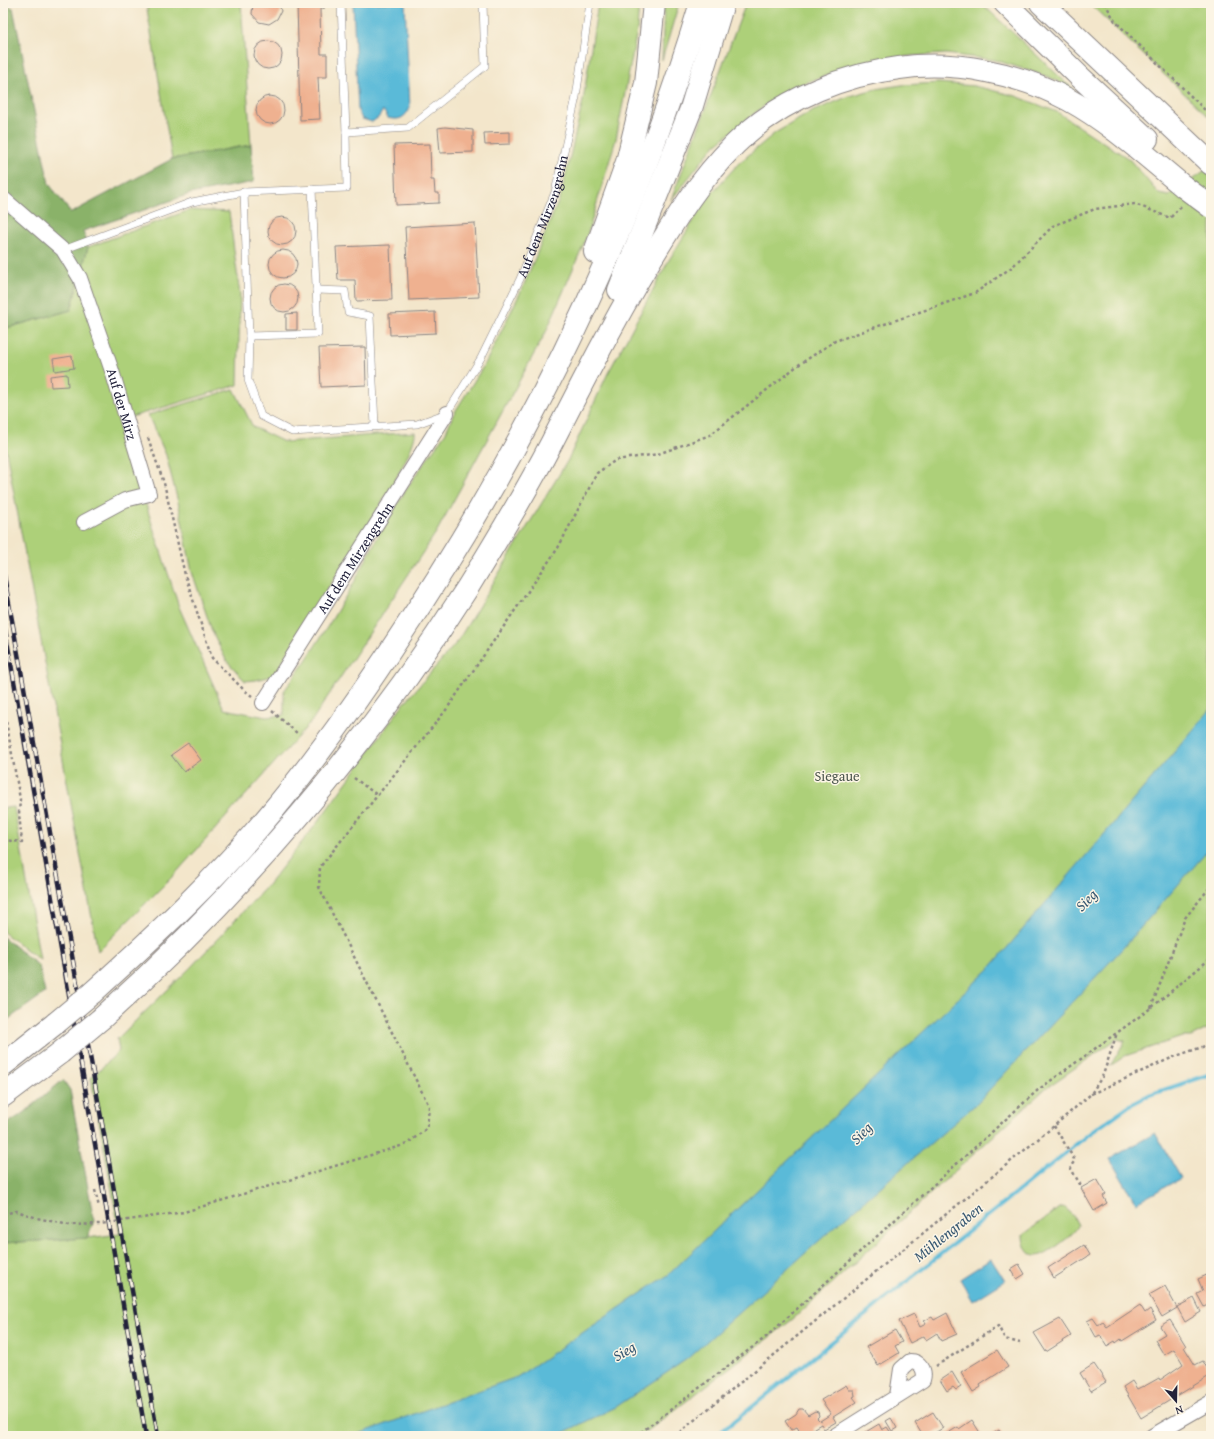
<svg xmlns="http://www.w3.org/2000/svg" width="1214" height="1439" font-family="'Gentium Book Plus',serif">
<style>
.green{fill:#add079;stroke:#68795a}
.forest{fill:#8ab269;stroke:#566a52}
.water{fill:#5abad8;stroke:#3e6e8a}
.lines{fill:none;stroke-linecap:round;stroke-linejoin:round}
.stream{stroke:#5abad8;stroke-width:4}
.building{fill:#efb190}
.service-casing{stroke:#8a8483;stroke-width:8}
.minor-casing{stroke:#8a8483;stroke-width:16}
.motorway-casing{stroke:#8a8483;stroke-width:24}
.path{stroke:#8a8483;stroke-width:2.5;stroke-dasharray:3 3;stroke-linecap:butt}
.service{stroke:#fff;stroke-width:7}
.minor{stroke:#fff;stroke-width:14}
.motorway{stroke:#fff;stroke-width:22}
.rail-casing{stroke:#22223b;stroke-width:4.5}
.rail{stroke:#fcf5e5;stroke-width:3;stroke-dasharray:9;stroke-linecap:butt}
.motorway-bridge-casing{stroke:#8a8483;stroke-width:24;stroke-linecap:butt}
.motorway-bridge{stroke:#fff;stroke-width:22}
.labels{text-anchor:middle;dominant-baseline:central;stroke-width:3;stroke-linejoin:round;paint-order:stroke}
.street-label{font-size:14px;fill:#22223b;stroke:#fcf5e5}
.park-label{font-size:14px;fill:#4c564e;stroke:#fcf5e5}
.water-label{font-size:15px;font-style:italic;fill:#365772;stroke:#fcf5e5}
</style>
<rect width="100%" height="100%" fill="#fcf5e5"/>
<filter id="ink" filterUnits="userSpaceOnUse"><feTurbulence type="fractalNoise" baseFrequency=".025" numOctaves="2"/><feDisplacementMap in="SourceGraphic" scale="8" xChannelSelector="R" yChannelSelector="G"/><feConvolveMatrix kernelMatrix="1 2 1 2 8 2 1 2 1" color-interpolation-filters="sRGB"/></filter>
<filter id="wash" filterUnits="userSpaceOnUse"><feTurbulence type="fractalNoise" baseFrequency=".012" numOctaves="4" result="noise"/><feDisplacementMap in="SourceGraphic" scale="16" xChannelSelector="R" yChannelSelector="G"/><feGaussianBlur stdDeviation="0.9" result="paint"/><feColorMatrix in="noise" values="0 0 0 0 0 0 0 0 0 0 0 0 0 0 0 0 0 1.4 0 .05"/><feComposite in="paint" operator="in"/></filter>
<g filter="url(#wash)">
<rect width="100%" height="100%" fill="#f3e6cb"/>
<!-- green -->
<g class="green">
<polygon points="146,3 241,3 251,145 172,159"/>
<polygon points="598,3 639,3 637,31 616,139 587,236 546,332 437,531 311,722 175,874 98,951 3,434 3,329 71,310 88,247 190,210 229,212 240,295 238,385 121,420 151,521 179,607 224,709 266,717 284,715 284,691 305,662 331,621 356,579 384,525 411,482 446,432 453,415 486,362 523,287 561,195 583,101"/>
<polygon points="664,3 679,3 662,60"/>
<polygon points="746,3 981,3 1075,91 1049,77 995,60 946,54 909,56 864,63 807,82 765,105 714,146 671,200"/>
<polygon points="1089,3 1211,3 1211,119"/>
<polygon points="939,83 974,86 1016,96 1057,112 1129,159 1159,194 1169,196 1211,166 1211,1027 1191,1037 1182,1037 1125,1056 1110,1066 1125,1041 1117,1039 1046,1088 793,1319 641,1436 3,1436 3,1243 87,1238 120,1234 91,1078 119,1051 117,1039 191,967 268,885 317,823 401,707 457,642 568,460 607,375 669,260 708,197 739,163 775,133 811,112 847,97 875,89 902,85"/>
<path d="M234,389L253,427L284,442L415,432C418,454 330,585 313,611C299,632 287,653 275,675L256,680L245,681L226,660L212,631L192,572L179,506L166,455L148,415Z"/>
<polygon points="14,807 40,960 3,932 3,808"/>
<path d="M1064,1207L1072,1214L1078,1225C1077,1233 1046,1256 1037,1256C1027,1257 1023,1243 1023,1235L1059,1208Z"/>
</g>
<!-- forest -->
<g class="forest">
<polygon points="3,3 13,8 49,184 71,213 172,159 251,145 254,182 190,194 83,231 88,247 71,310 3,329"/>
<polygon points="3,937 39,966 45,993 3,1023"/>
<polygon points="63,1080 70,1090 94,1221 87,1238 3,1243 3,1126 24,1113"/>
</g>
<!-- water -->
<g class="water">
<path d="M353,3H405L410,108C405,118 399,121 388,118L383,110L379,117L372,122L362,119L358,111Z"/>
<polygon points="1211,709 1211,847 1123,948 975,1105 848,1215 687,1359 616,1407 556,1436 353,1436 517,1377 668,1275 989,969"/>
<polygon points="1155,1133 1181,1178 1136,1203 1110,1159"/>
<polygon points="991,1259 1005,1281 973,1301 960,1279"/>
</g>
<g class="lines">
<!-- stream -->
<polyline class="stream" points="716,1436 1089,1134 1130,1105 1149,1095 1211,1074"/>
</g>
<g id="blocks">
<!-- building -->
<g class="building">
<polygon points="253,3 279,3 281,11 277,19 269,24 259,22 252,14"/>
<polygon points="297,3 324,3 324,9 320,9 321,54 327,54 327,77 318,77 320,119 300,120"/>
<circle cx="268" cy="55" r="14"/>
<circle cx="270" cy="110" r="14"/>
<polygon points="445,127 473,130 473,152 440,153 438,128"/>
<polygon points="510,132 510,144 485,145 484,133"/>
<polygon points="430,144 431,180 434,180 435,193 439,193 439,203 396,205 394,145"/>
<circle cx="282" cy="231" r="14"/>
<polygon points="475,223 479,297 409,300 405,227"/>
<polygon points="390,245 392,300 356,301 355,280 338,280 336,247"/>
<circle cx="283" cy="264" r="14"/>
<circle cx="284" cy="298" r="14"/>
<polygon points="435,312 436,333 390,335 389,314"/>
<polygon points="297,313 297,330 286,330 286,314"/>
<polygon points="365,347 366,385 321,387 319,348"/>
<polygon points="72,356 74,368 55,371 53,359"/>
<polygon points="67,374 68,386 51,387 50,376"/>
<polygon points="188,743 201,760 184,772 171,755"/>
<polygon points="1097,1179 1106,1194 1103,1196 1107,1203 1094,1211 1081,1188"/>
<polygon points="1084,1245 1090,1255 1054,1278 1048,1268"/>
<polygon points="1019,1264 1025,1274 1017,1279 1011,1269"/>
<polygon points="1211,1273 1211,1303 1204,1307 1197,1294 1203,1291 1198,1279"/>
<polygon points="1165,1286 1177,1308 1162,1317 1149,1295"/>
<polygon points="1194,1298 1201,1312 1185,1322 1177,1307"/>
<polygon points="1140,1305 1145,1313 1150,1309 1156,1320 1122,1341 1121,1339 1116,1343 1115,1341 1107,1346 1100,1335 1096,1337 1087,1321 1093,1318 1098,1325 1103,1322 1107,1327"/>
<polygon points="947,1313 957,1334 941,1341 937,1333 926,1340 924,1336 910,1343 899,1321 914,1314 920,1327 926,1324 924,1321 932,1317 934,1320"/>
<polygon points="1060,1319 1071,1336 1046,1352 1034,1333"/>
<polygon points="1170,1320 1186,1346 1184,1347 1195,1365 1203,1361 1211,1375 1141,1418 1123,1387 1132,1381 1137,1389 1143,1386 1143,1387 1159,1378 1160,1380 1183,1364 1174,1349 1164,1355 1155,1340 1165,1334 1160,1326"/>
<polygon points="895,1330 902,1342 895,1346 899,1353 878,1366 866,1347"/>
<polygon points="997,1350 1008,1367 986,1381 980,1385 981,1387 973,1392 961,1372"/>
<polygon points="1094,1364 1106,1382 1091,1391 1080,1373"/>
<polygon points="952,1372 961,1387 956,1390 953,1387 947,1391 940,1380"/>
<polygon points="846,1385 849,1390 854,1390 855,1396 853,1397 857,1402 833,1417 836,1422 824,1429 821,1424 814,1428 814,1431 812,1433 800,1432 797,1427 791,1430 785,1421 796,1414 799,1409 803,1409 808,1415 815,1411 818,1412 819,1416 817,1418 820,1421 831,1414 821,1400"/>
<polygon points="933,1412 943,1428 930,1436 923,1436 915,1423"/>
<polygon points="891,1418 897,1428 892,1431 886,1421"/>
<polygon points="972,1420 982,1436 943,1436 958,1427 959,1429"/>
<polygon points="879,1424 882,1430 887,1427 893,1436 859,1436"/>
<polygon points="999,1430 1003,1436 991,1436 991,1435"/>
</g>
</g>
</g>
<g filter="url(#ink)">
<use href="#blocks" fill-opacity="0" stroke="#8a8483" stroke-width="1"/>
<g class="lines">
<!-- service casing -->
<g class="service-casing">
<g id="service">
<polyline points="341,3 346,132 408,128 485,66 483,3"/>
<path id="s1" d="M244,192L249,336L248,380L261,416L292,432L417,424L447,413L481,358L520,279L555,192L576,97L590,3"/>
<polyline points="63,250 192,202 244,192 347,188 346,132"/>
<polyline points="316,290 345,291 348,312 370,316 375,426"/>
<polyline points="249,336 318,334 312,189"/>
</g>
</g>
<!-- minor casing -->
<g class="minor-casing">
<g id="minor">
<path id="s2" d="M3,198L63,250L80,278L112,371L149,494L125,500L84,522"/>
<path id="s3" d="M263,703L447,413"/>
<path d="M834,1436L923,1380C926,1370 920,1361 910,1361L901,1369L897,1396"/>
<polyline points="1152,1436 1211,1402"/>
</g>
</g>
<!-- motorway casing -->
<g class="motorway-casing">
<g id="motorway">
<polyline points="1005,3 1080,77 1147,139"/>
<polyline points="1041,3 1211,164"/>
<polyline points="595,252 627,162 646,83 654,3"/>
<polyline points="619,290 691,109 723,3"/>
<path d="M92,993C155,936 217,878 271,813C318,757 360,697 400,636C533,438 632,231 701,3"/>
<path d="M102,1018C242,892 366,748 468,587C497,540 526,492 552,442C586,376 619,310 659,246C684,205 711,165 747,133C789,97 844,75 899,68C955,60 1019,73 1069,100C1111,123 1147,157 1184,187"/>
<polyline points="3,1065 56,1023"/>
<polyline points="3,1096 60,1053"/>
</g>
</g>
<!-- path -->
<g class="path">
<polyline points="1105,3 1115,21 1211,116"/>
<polyline points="148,438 164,483 185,575 212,658 244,690 252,696"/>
<polyline points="3,704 20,799 19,814 22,842 3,840"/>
<polyline points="272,711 298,734"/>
<polyline points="354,778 377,795"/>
<polyline points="1151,1008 1185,918 1211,886"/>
<polyline points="1091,1094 1176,1056 1211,1044"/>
<polyline points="1054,1126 1074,1159 1074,1162 1070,1167 1081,1186"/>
<polyline points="95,1190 99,1207"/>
<polyline points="3,1214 17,1211 37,1218 69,1225 100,1224 184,1212 407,1144 427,1128 429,1106 319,887 320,867 446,710 558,548 597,473 616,460 658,454 710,435 797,366 835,341 975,293 1012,267 1053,226 1095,209 1135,204 1170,218 1182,205"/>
<polyline points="936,1366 998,1326 1005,1339 1020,1343"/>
<polyline points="636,1436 766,1337 1038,1090 1151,1008 1211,958"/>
<polyline points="675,1436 1054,1126 1091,1094 1103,1075 1117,1033"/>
</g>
<!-- service -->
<use href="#service" class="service"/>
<!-- minor -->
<use href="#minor" class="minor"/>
<!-- motorway -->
<use href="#motorway" class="motorway"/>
<!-- rail casing -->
<g class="rail-casing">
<g id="rail">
<polyline points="3,570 158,1436"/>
<path d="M3,618C52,890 98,1163 146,1436"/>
</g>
</g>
<!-- rail -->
<use href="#rail" class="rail"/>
<!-- motorway-bridge casing -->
<g class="motorway-bridge-casing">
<g id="motorway-bridge">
<polyline points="1184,187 1211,207"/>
<polyline points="56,1023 92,993"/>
<polyline points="60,1053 102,1018"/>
</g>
</g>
<!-- motorway-bridge -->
<use href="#motorway-bridge" class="motorway-bridge"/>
</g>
</g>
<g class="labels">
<!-- street labels -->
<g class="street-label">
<text stroke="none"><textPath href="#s1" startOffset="638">Auf dem Mirzengrehn</textPath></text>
<text stroke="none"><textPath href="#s2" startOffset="245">Auf der Mirz</textPath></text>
<text stroke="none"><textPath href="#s3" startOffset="172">Auf dem Mirzengrehn</textPath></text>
</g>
<!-- park labels -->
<g class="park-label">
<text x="837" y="776">Siegaue</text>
</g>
<!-- water labels -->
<g class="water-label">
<text transform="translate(1086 900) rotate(-46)">Sieg</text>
<text transform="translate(861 1133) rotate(-46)">Sieg</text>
<text transform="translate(948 1232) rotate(-39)">Mühlengraben</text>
<text transform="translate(624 1351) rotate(-31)">Sieg</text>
</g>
</g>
<!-- margin -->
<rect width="1214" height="1439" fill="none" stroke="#fcf5e5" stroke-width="16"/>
<!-- north arrow -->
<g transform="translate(1176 1401) rotate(160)" stroke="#fcf5e5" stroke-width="3" paint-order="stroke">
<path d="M0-3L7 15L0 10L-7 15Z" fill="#22223b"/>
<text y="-6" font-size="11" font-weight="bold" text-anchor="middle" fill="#22223b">N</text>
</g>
</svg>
